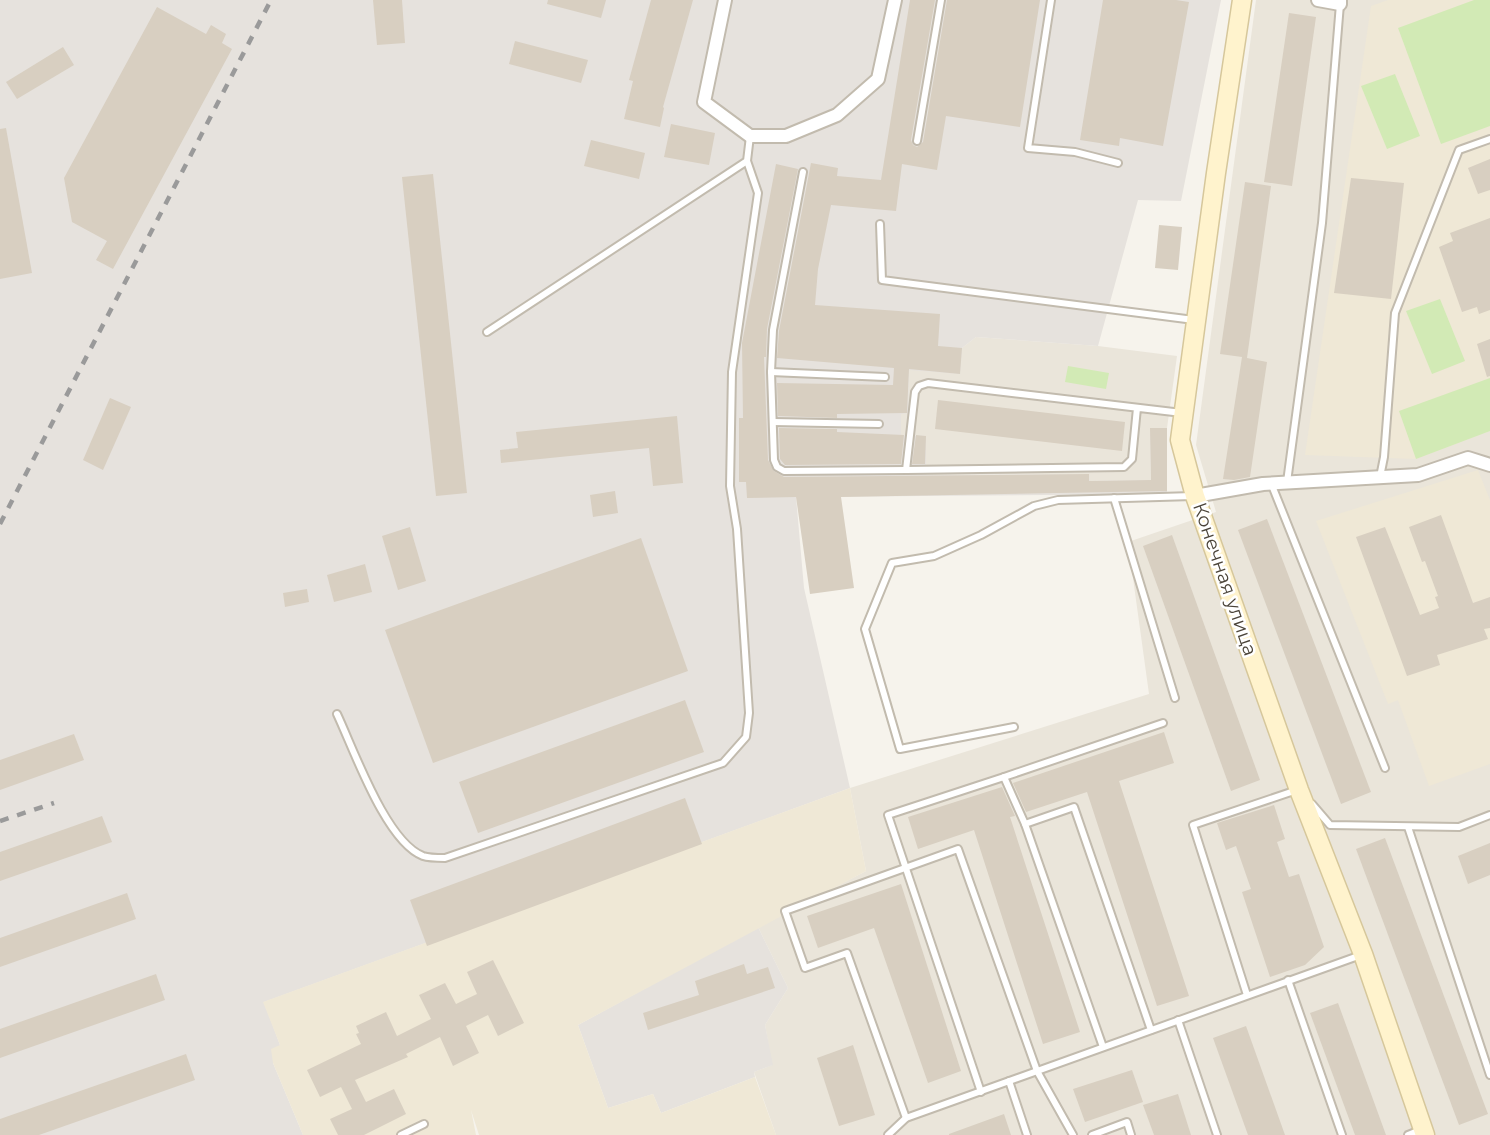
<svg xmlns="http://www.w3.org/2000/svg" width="1490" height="1135" font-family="Montserrat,sans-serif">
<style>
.residential{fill:#eae5da}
.industrial{fill:#e6e2dd}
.education{fill:#efe8d6}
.green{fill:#d2eab5}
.building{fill:#d8cfc1}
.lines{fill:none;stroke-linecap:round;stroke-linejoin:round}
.lane-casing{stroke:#c2bbae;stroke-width:10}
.street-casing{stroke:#c2bbae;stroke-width:16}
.secondary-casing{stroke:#d6c79b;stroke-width:21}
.lane{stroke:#fff;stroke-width:6}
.street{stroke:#fff;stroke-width:12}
.secondary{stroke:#fff3cd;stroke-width:18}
.rail{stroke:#9a9a9a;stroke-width:4.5;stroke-dasharray:9 9;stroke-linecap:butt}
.labels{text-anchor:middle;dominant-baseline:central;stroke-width:5;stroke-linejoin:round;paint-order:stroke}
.street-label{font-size:19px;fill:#4b4439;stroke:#fff}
</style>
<rect width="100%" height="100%" fill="#f6f3ec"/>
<!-- residential -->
<g class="residential">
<polygon points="1256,0 1490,0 1490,1135 776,1135 754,1072 772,1065 765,1025 788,988 758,927 866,871 850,788 1149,694 1128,542 1216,512 1196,445"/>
<polygon points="976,337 1098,346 1177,356 1167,428 1150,428 1151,480 1089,481 1089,474 926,475 926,436 901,435 901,413 907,413 909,370 962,348"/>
</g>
<!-- industrial -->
<g class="industrial">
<polygon points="0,0 1221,0 1181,201 1138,200 1098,346 976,337 962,348 960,374 909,370 908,413 901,414 901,435 926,436 926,475 1089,474 1090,481 1151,480 1150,428 1167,428 1167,494 796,497 804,588 850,788 264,1002 280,1045 273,1063 303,1135 0,1135"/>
<polygon points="758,927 788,988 765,1025 773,1065 754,1072 755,1077 661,1113 653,1094 608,1108 578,1025"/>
</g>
<!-- education -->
<g class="education">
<polygon points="1388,0 1490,0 1490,431 1416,459 1305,455 1371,6"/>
<polygon points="1478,470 1490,500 1490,764 1429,786 1398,700 1388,704 1316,521"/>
<polygon points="850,788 866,871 578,1025 608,1108 653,1094 661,1113 755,1077 776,1135 479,1135 471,1110 476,1135 303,1135 273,1063 271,1049 280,1045 263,1002"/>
</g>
<!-- green -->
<g class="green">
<polygon points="1474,0 1490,0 1490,126 1441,144 1398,28"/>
<polygon points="1395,74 1420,136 1387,149 1361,86"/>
<polygon points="1440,299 1465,361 1432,374 1406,311"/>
<polygon points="1068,366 1109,373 1106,389 1065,382"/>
<polygon points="1490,378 1490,431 1416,459 1399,411"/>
</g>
<!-- building -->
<g class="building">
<polygon points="373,0 402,0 405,43 377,45"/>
<polygon points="548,0 606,0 601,18 547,4"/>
<polygon points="651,0 693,0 663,107 664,108 660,127 624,119 633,81 629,80"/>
<polygon points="910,0 935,0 911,140 913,145 917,147 923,142 947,0 1040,0 1020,127 946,116 937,170 902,164 896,211 831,205 818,269 815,305 940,314 938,346 962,348 960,374 909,369 907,413 837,414 837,418 778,416 777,383 893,385 894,368 777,358 779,331 811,163 838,168 837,176 881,180"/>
<polygon points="1103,0 1176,0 1189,2 1163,146 1120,138 1119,146 1080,140"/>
<polygon points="157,7 206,34 211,25 226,34 222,43 232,49 113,269 96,260 107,241 72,222 64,178"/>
<polygon points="1289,13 1316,17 1292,186 1264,182"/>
<polygon points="515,41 588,60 581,83 509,64"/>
<polygon points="63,47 74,65 17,99 6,82"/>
<polygon points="671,124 715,133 709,165 664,157"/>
<polygon points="6,128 32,273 0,279 0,129"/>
<polygon points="591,140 645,153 639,179 584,166"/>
<polygon points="1490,159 1490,190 1478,194 1468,168"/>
<polygon points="776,164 798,169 767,329 766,357 764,357 768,460 774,471 784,477 1089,474 1089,481 1151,480 1150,428 1167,428 1167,491 841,497 854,588 810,594 796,497 747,498 746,482 739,482 739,418 743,418 742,343"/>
<polygon points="433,174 467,493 436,496 402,177"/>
<polygon points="1351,178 1404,183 1391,299 1334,293"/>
<polygon points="1245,182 1271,186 1247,358 1267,362 1250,477 1234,480 1223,479 1242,357 1220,354"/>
<polygon points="1490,218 1490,310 1479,314 1477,307 1462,312 1439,247 1453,241 1450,233"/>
<polygon points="1159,225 1182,227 1178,270 1155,268"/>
<polygon points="1490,339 1490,376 1487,377 1477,344"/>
<polygon points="110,398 131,407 103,470 83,460"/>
<polygon points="938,400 1125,422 1122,451 935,429"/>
<polygon points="677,416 683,483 653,486 649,448 501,463 500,450 518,448 516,432"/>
<polygon points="779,428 837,429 837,432 904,435 901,464 785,465 780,459"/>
<polygon points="916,435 926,436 925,464 912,464"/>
<polygon points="615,491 618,513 593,517 590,495"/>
<polygon points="1441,515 1473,603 1490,597 1490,628 1484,629 1488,639 1437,655 1440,665 1407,676 1356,537 1385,527 1420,615 1439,608 1435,597 1438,596 1425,561 1422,562 1409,527"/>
<polygon points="1267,519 1371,792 1341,804 1238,530"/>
<polygon points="410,527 426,581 398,590 382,536"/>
<polygon points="1172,535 1260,780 1231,791 1143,546"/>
<polygon points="641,538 688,671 433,763 385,630"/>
<polygon points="365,564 372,592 334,602 327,575"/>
<polygon points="307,589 309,602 285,607 283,593"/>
<polygon points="685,700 704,752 478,833 459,782"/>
<polygon points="1164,732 1174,763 1119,781 1189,996 1157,1006 1087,792 1026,812 1013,783"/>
<polygon points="74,734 84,760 0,790 0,760"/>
<polygon points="1002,787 1015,816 1010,817 1080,1032 1043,1044 974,830 918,849 908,817"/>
<polygon points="685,798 702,844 427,946 410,900"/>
<polygon points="1274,805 1285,839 1277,842 1289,877 1299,874 1324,947 1305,965 1270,977 1242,892 1251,889 1236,846 1226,850 1217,823"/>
<polygon points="102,816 112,842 0,881 0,852"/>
<polygon points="1385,838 1488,1114 1459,1125 1356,849"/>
<polygon points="1490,843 1490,875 1468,884 1458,856"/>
<polygon points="901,884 961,1071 928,1083 874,928 818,948 807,916"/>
<polygon points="127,893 136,919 0,967 0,938"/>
<polygon points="493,960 524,1023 498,1036 488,1015 466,1026 479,1053 453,1066 440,1037 406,1054 408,1057 355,1080 366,1102 394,1089 406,1114 364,1135 338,1135 330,1119 352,1109 341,1087 320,1097 307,1070 361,1044 356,1034 359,1033 356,1026 386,1012 397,1036 431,1019 419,995 445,983 456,1004 477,994 467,972"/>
<polygon points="744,964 747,974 768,967 775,988 648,1030 643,1013 699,995 695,981"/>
<polygon points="156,974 165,1000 0,1058 0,1029"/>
<polygon points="1338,1003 1386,1135 1355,1135 1310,1013"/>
<polygon points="1246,1026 1285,1135 1248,1135 1213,1038"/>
<polygon points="853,1045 875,1115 839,1126 817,1058"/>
<polygon points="186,1054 195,1080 39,1135 0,1135 0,1119"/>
<polygon points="1132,1070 1143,1102 1085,1122 1073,1089"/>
<polygon points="1178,1094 1191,1135 1154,1135 1143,1105"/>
<polygon points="1004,1114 1011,1135 949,1135 949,1134"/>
</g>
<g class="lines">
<!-- lane casing -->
<g class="lane-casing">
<g id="lane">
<polyline points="1051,0 1028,148 1075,152 1118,163"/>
<polyline points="917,141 941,0"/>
<polyline points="803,172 773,330 771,372 774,460 777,467 784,471 906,470"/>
<polyline points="880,224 882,280 1194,320"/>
<polyline points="487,332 747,161 750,136"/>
<polyline points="771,372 885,377"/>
<polyline points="1137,408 1132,459 1124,467 906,470 915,392 919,386 928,383 1182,413"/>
<polyline points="773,422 879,424"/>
<polyline points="1380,477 1384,457 1395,313 1459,150 1490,139"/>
<polyline points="1287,482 1322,223 1340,4"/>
<polyline points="1271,483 1385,768"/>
<polyline points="1114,498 1175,698"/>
<path d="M337,714C354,750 386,842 423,856C429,858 438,858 445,858L723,763L746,737L749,713L737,529L730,486L732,372L758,193L747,161"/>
<polyline points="1014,727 900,749 865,629 892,563 934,556 981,535 1034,506 1058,500 1193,496"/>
<polyline points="1312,804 1330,825 1459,827 1490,815"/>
<polyline points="1025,824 1004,777 1163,723"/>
<polyline points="1408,827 1490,1075"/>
<polyline points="1288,980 1342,1135"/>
<polyline points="1247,995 1193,825 1297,790"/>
<polyline points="1178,1020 1217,1135"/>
<polyline points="1103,1047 1025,824 1074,807 1151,1030"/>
<polyline points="1009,1081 1027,1135"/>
<polyline points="981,1092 888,815 1004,777"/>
<polyline points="906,1118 847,953 805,968 785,911 958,849 1037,1071 1073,1135"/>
<polyline points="401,1135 424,1124"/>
<polyline points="888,1135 906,1118 1361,955"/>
<polyline points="1092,1135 1127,1122 1131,1135"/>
<polyline points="1408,1135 1423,1129"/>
</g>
</g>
<!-- street casing -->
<g class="street-casing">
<g id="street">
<polyline points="725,0 704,102 750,136 786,136 837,115 878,79 895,0"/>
<polyline points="1318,0 1340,4 1340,0"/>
<polyline points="1195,496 1263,484 1418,475 1468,458 1490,465"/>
</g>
</g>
<!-- secondary casing -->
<g class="secondary-casing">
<polyline id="secondary" points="1242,0 1216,173 1180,440 1195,496 1299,790 1363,954 1425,1135"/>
</g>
<!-- lane -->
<use href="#lane" class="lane"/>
<!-- street -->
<use href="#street" class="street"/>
<!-- secondary -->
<use href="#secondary" class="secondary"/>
<!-- rail -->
<g class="rail">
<polyline points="0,524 271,0"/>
<polyline points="0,821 54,803"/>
</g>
</g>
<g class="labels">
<!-- street labels -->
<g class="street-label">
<text transform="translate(1225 579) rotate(71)">Конечная улица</text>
</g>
</g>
</svg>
